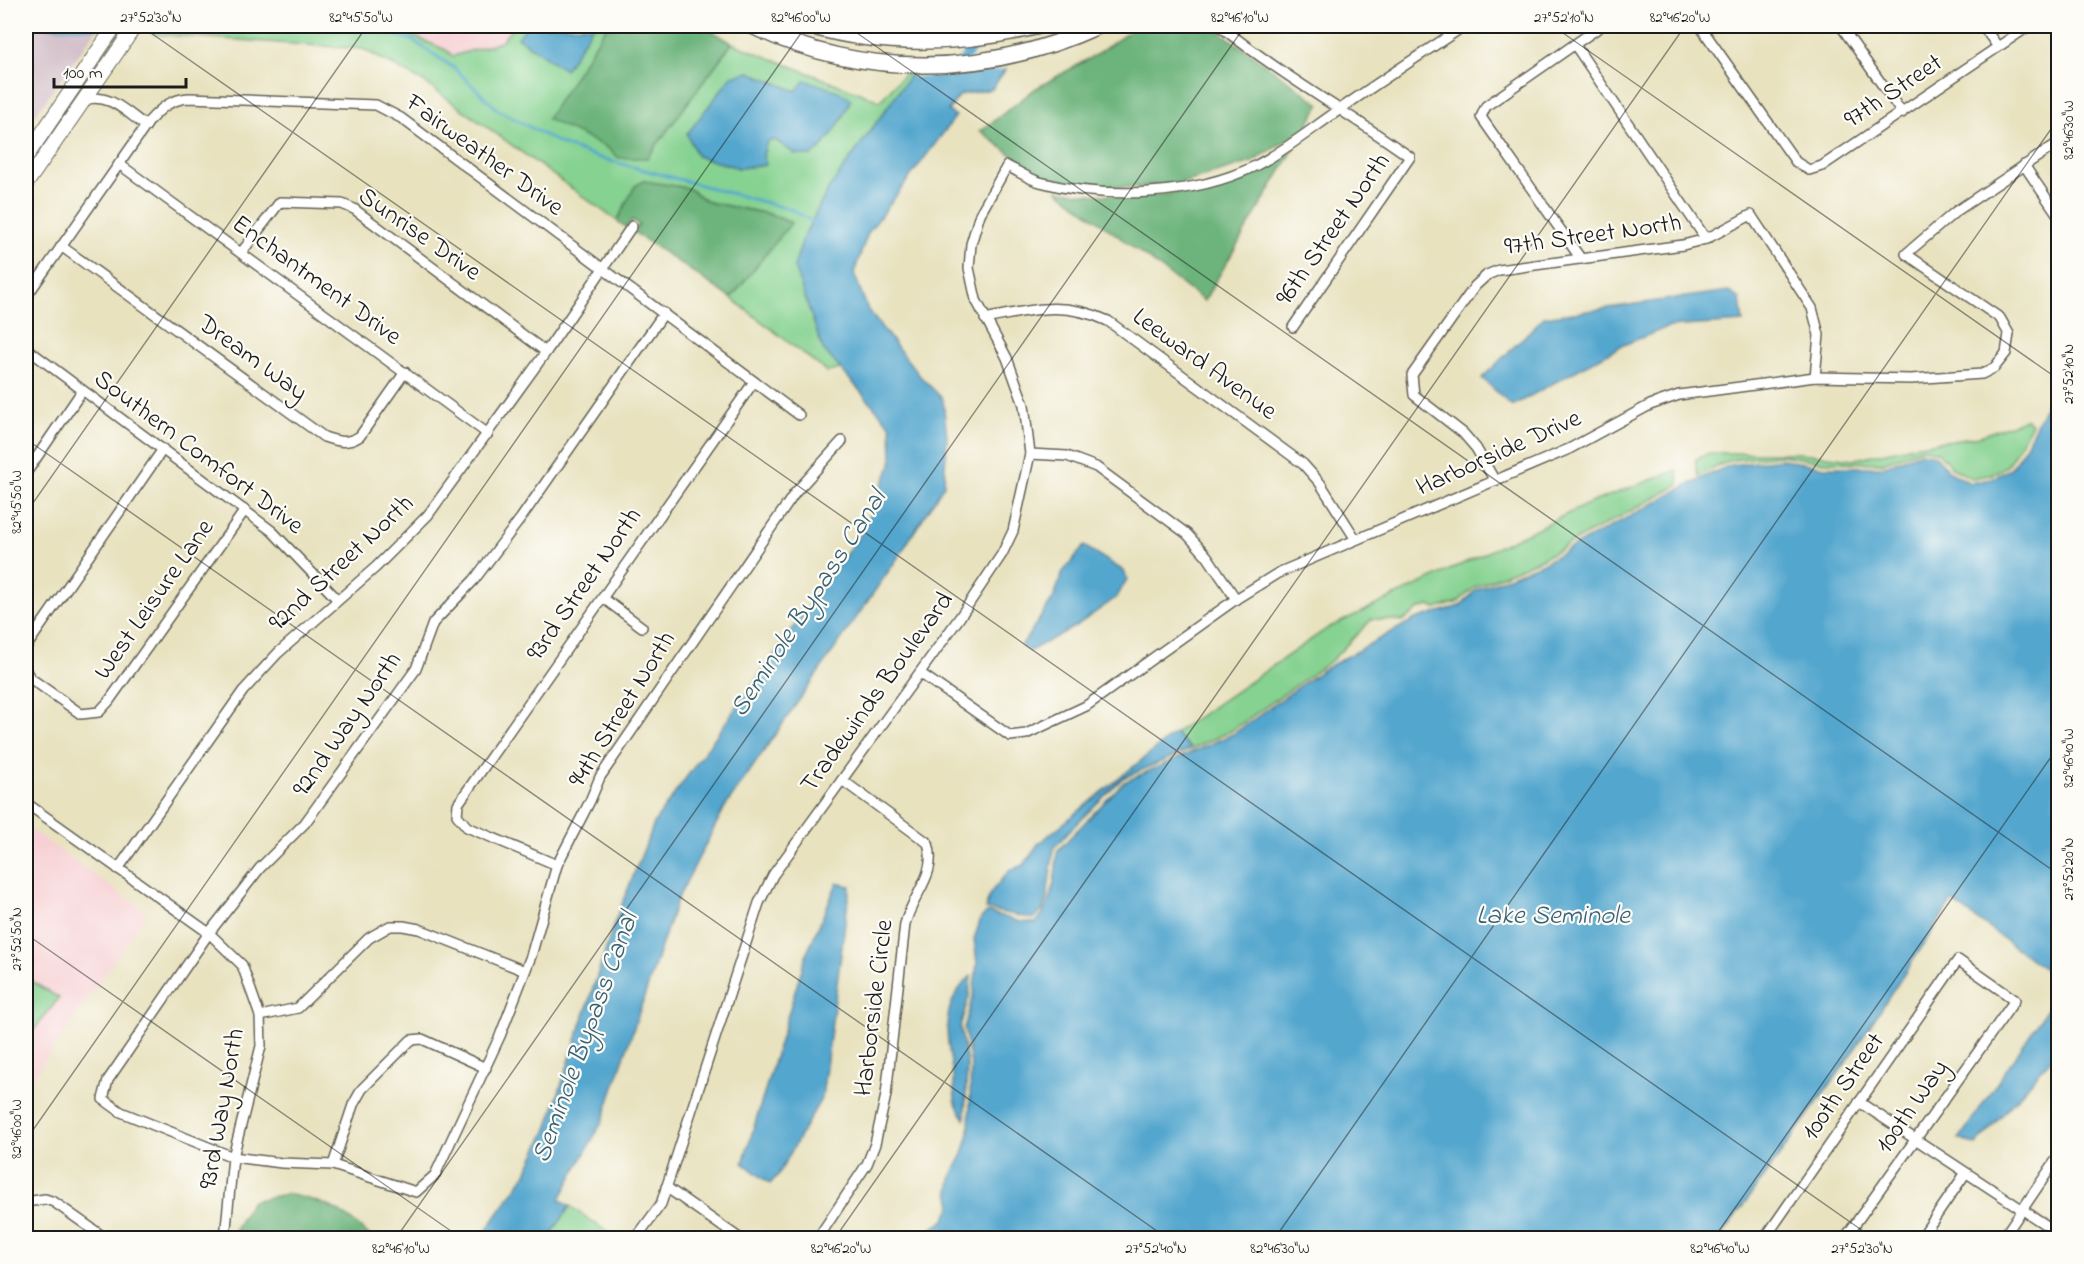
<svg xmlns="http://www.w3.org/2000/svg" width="2084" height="1264" font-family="'Indie Flower',sans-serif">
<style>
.built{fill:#f7cfd4}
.industrial{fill:#d2bdc8}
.green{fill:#86d291;stroke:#517756;stroke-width:1.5;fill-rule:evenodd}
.forest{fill:#6cb47b;stroke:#44684c;stroke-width:1.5}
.water{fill:#53a6ce;stroke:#386175;stroke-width:1.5}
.pier{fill:#e8e2bf}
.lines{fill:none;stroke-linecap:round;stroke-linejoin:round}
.stream{stroke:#53a6ce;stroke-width:3}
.canal{stroke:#53a6ce;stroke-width:9}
.minor-casing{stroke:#636155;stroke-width:12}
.secondary-casing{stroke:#636155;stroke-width:16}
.primary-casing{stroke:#636155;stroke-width:18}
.minor{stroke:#fff;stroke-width:9}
.secondary{stroke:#fff;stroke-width:14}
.primary{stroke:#fff;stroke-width:15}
.ticks{fill:none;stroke:#1c1c1c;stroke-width:1.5;stroke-opacity:0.45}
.labels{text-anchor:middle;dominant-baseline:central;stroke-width:4.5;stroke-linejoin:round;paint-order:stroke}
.street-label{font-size:26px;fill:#1c1c1c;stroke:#fdfcf7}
.water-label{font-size:27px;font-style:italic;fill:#386175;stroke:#fdfcf7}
.neatline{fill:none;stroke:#1c1c1c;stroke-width:2}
.ticks-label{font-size:15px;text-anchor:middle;fill:#1c1c1c}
</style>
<rect width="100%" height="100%" fill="#fdfcf7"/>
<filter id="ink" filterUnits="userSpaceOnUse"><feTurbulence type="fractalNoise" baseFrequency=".0167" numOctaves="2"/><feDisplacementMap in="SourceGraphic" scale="12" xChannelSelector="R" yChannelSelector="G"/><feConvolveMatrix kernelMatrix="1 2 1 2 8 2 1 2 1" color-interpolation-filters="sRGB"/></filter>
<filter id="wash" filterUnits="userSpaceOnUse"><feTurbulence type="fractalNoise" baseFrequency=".008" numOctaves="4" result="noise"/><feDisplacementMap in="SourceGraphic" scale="24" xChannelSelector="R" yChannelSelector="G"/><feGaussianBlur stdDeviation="1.35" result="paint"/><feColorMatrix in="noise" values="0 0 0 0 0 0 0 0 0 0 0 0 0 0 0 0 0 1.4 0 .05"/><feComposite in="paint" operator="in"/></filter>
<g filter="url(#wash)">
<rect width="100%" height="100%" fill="#e8e2bf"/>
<!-- built -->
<g class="built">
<polygon points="389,26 514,26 501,42 453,56 446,50"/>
<polygon points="26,826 147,913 26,1088"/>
</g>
<!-- industrial -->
<polygon class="industrial" points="26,26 99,26 26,128"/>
<!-- green -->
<g class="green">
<path d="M146,26H389L446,50L453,56L501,42L514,26H527L519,37L565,69L593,26H607L548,119L647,158L732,43L880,101L908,70H914L826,193L803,238L823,349L841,369L827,372L731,298L790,222L769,214L708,202L688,188L644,181L635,186L617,221L424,82L363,49L153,34L144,28ZM749,72L796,91L850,99L843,118L820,150L795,154L775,140L767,141L763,155L766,165L739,168L697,156Z"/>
<polygon points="2026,419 2032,424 2007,466 1990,475 1971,478 1952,468 1938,452 1923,448 1883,463 1825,462 1781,455 1731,460 1698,476 1695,460 1709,453 1800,453 1855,459 1918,445 1980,436"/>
<polygon points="1677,470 1679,485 1541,559 1475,587 1458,602 1436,609 1429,606 1419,609 1403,621 1372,619 1332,660 1231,731 1191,749 1175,733 1328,628 1590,503"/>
<polygon points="31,981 59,998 26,1040 26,982"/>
<polygon points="570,1206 616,1238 549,1238"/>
</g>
<!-- forest -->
<g class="forest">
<polygon points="607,26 704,26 732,43 647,158 619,158 606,147 547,119"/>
<polygon points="1137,26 1212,26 1320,104 1306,128 1252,162 1186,182 1143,187 1104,187 1041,177 979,130 981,131 1035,89 1097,54"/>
<path d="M1295,147L1204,301L1057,190C1140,203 1225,197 1295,147Z"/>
<polygon points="644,181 688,188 708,202 769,214 791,223 731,298 634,232 639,225 632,220 626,227 617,221 635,186"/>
<path d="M286,1194C328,1202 341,1209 372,1238H237L234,1231L252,1201Z"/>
</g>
<!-- water -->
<g class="water">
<polygon points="527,26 593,26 565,70 518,38"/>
<polygon points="1012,60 992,89 960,95 948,111 956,116 868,233 854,273 868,310 920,376 943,399 947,438 944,485 899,556 725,807 676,902 603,1120 560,1199 570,1206 549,1238 481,1238 525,1175 547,1129 614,924 655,821 862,532 892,462 891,426 823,349 794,267 803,238 826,193 914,70"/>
<path d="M749,72L796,91L805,80L838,91L851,99C842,121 829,143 811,156L795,154L775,140L767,141L763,155L766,165L739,168L697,156L687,134L732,76Z"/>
<polygon points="1728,291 1740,299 1743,322 1668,327 1621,346 1512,406 1482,378 1544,317"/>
<path d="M2058,380V979L1952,901L1847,1061L1720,1238H916L944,1221L952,1205L949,1191L952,1175L963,1154L969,1133L971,1063L964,1028L973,996L977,963L974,939L981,918L988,912L1021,922L1036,923C1053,902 1056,877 1057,851L1124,782L1233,734L1321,671L1415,619L1460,606L1476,590L1543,563L1697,480L1731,465L1781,459L1825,467H1883L1921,452L1935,455L1950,472L1970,483L1991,479L2010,469L2025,447Z"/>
<polygon points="1084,546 1124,571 1127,579 1117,597 1076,626 1030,651 1021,646 1053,599 1063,572"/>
<polygon points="1175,733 1191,749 1123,778 1069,831 1054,848 1047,897 1043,909 1034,919 985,909 991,892 1010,870 1024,865 1038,844"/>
<polygon points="837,883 850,886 822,1097 778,1175 770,1184 743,1163 806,955"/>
<path d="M971,976L969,996L960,1027L967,1064L965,1119C951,1099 956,1098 953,1076C947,1037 938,1005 971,976Z"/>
<polygon points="2058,993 2058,1051 1976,1145 1959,1139"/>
</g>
<!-- pier -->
<polygon class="pier" points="1015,61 1010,68 1004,69 964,75 911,77 919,67"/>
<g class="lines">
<!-- stream -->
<g class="stream">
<polyline points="26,26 98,28"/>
<polyline points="297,26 382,32 412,40 454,68 498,110 563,145 600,158 793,210 814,223"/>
<polyline points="152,28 268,26"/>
</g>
<!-- canal -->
<polyline class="canal" points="960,64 989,26"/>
</g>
</g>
<g filter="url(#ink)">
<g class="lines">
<!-- minor casing -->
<g class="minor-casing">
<g id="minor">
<path d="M1220,26C1280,74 1347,112 1410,157L1293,327"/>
<polyline points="1700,26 1796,162 1809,170 1822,166 2029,26"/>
<polyline points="1841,26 1902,113"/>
<polyline points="1983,26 1998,47"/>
<polyline points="1575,45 1706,239"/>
<path d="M84,100C109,92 126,112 146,126"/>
<polyline points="119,164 488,434"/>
<polyline points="2024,165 2058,215"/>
<path d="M61,246L324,437C337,441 347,445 360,436L405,372"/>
<polyline points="241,253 280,202 342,204 354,209 546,352"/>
<polyline points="1581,259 1481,117 1486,106 1601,26"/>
<path d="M26,297L150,120C162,107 172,99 189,98L376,105L401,118L799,415"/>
<polyline points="664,313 521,518 474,580 433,623 416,669 305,823 260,868 209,933 108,1080 103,1099 121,1112 233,1157 282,1163 333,1165 416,1192 435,1175 500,1036 531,956 557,865 590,801 600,777 795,493 842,441"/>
<path d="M985,319C1031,310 1063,300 1108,321L1303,464L1320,483L1355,538"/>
<polyline points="26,348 272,531 337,599"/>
<polyline points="1030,454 1067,456 1096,467 1187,534 1207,556 1236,599"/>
<polyline points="26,473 82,391"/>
<polyline points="1495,481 1476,448 1463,433 1414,395 1412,375 1475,286 1487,275 1499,270 1683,245 1706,239 1751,215 1812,308 1819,335 1815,377"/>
<polyline points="603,598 642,627"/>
<polyline points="26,647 163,449"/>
<polyline points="26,671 30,678 81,714 99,712 109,701 245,510"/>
<polyline points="920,673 1010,736 1026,734 1086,706 1236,599 1278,573 1569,449 1650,405 1679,395 1815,377 1911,379 1982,374 1994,368 2006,353 2009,334 2000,318 1906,254 1955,212 2058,143"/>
<polyline points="26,803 209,933 242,965 260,1016 261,1046 233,1157 225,1238"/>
<polyline points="557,865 467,827 457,815 458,804 753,383"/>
<polyline points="118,869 243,691 278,653 376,567 428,515 546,352 632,226"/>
<polyline points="260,1016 298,1008 369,938 390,926 403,926 419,929 525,971"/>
<polyline points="1859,1102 2058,1233"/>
<polyline points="333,1165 353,1105 362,1089 411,1040 422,1039 486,1068"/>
<polyline points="666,1187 739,1238"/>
<polyline points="26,1202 45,1199 54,1202 105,1238"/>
<path d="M636,1238L661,1204L759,903L773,875L960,617L1002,554L1013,531L1030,454L1024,405L1007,358L976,300L969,268L971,244L980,214L1007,166C1018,171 1029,179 1040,182C1105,200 1195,196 1255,166C1285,151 1311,129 1339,110C1380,81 1422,54 1464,26"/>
<path d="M818,1238L867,1164L875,1144L886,1095L905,924C913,893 938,875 928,843L842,780"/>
<polyline points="1765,1238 1958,960 2015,1000 1845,1238"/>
<polyline points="1921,1238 1965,1174"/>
<polyline points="2003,1238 2058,1157"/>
</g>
</g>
<!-- secondary casing -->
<g class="secondary-casing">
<g id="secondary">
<polyline points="26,157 115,26"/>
<polyline points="26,184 135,26"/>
</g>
</g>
<!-- primary casing -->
<g class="primary-casing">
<g id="primary">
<path d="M752,26C863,79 987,77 1098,26"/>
<path d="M810,26C887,48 962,45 1039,26"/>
</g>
</g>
<!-- minor -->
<use href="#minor" class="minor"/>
<!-- secondary -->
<use href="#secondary" class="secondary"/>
<!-- primary -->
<use href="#primary" class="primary"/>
</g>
</g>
<!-- ticks -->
<path class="ticks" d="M141,26L1873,1238M847,26L2058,874M1553,26L2058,379M26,439L1167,1238M26,513L367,26M26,934L461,1238M26,1140L806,26M396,1238L1245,26M835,1238L1685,26M1275,1238L2058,119M1714,1238L2058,747"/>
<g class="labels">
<!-- street labels -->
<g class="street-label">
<text transform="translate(1894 92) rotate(-34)">97th Street</text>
<text transform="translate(484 156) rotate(36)">Fairweather Drive</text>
<text transform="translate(1334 230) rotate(-55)">96th Street North</text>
<text transform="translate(419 235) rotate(35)">Sunrise Drive</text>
<text transform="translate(1593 236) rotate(-8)">97th Street North</text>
<text transform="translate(316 281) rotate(36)">Enchantment Drive</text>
<text transform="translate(252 359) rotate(36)">Dream Way</text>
<text transform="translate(1204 365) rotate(36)">Leeward Avenue</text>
<text transform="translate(198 453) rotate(37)">Southern Comfort Drive</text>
<text transform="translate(1499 454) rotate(-24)">Harborside Drive</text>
<text transform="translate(342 564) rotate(-43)">92nd Street North</text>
<text transform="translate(585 585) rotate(-55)">93rd Street North</text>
<text transform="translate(155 600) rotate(-55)">West Leisure Lane</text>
<text transform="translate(878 693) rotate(-54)">Tradewinds Boulevard</text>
<text transform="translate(623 710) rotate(-58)">94th Street North</text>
<text transform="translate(348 725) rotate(-55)">92nd Way North</text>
<text transform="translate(875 1008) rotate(-83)">Harborside Circle</text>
<text transform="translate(1844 1087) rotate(-55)">100th Street</text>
<text transform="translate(1913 1107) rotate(-55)">100th Way</text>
<text transform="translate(223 1109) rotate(-80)">93rd Way North</text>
</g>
<!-- water labels -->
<g class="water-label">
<text transform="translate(809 604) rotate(-57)">Seminole Bypass Canal</text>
<text x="1553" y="916">Lake Seminole</text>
<text transform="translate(586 1038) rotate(-70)">Seminole Bypass Canal</text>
</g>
</g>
<!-- margin -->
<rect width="2084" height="1264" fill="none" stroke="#fdfcf7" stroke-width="66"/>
<!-- scale -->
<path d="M54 78v9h132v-9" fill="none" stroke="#1c1c1c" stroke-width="3"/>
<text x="63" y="78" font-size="18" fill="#1c1c1c" stroke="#fdfcf7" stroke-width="4.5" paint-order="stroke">100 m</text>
<rect x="33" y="33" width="2018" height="1198" class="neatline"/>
<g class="ticks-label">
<text x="151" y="22">27°52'30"N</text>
<text x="361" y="22">82°45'50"W</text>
<text x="801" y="22">82°46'00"W</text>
<text x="1240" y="22">82°46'10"W</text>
<text x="1564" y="22">27°52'10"N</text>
<text x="1680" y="22">82°46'20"W</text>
<text transform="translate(2068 130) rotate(-90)" y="5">82°46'30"W</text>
<text transform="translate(2068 374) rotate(-90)" y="5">27°52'10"N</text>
<text transform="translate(16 502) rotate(-90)" y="5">82°45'50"W</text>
<text transform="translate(2068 758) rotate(-90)" y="5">82°46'40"W</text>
<text transform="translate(2068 869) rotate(-90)" y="5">27°52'20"N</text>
<text transform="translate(16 939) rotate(-90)" y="5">27°52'50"N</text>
<text transform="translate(16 1129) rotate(-90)" y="5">82°46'00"W</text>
<text x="401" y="1253">82°46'10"W</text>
<text x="841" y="1253">82°46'20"W</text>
<text x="1156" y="1253">27°52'40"N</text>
<text x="1280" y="1253">82°46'30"W</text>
<text x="1720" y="1253">82°46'40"W</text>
<text x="1862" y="1253">27°52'30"N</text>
</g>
</svg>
